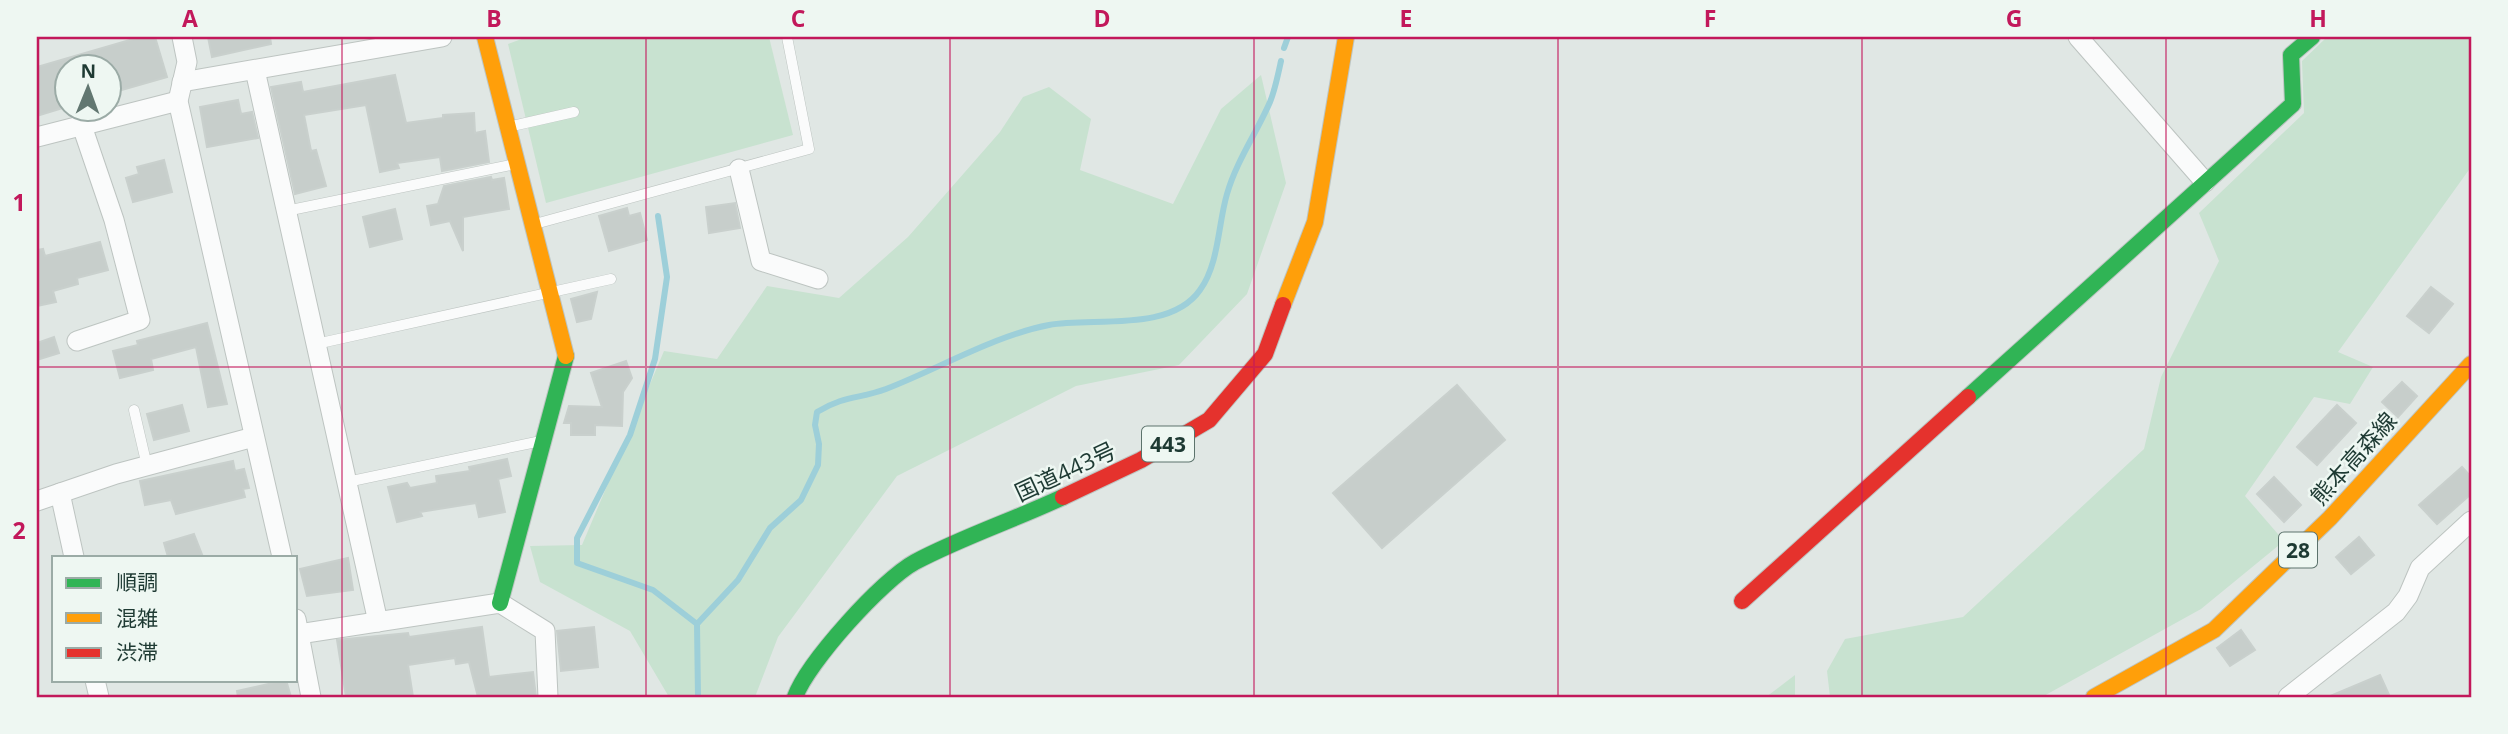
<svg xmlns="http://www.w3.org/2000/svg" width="2508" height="734" font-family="'Open Sans','Noto Sans JP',sans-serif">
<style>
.green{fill:#c8e2d0}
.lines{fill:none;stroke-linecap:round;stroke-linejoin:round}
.stream{stroke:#9dcfd9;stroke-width:6}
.building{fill:#c7cecb;stroke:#c9d0cd;stroke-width:2}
.lane-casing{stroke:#bdc4c1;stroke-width:11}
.street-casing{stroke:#bdc4c1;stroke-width:21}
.fast-casing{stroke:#bdc5c2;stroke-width:18}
.slow-casing{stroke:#bdc5c2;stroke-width:18}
.jam-casing{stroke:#bdc5c2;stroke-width:18}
.lane{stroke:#fafbfb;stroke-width:10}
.street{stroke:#fafbfb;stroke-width:19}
.fast{stroke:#30b455;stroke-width:16}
.slow{stroke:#ff9f0a;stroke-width:16}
.jam{stroke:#e5322d;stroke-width:16}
.grid{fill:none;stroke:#c2185b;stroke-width:2;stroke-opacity:0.55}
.labels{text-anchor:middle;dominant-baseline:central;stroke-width:5;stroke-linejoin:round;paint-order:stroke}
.shield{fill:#eef7f2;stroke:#5c736c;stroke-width:2}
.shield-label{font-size:21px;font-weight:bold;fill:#1e3a33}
.street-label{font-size:23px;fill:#1e3a33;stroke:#eef7f2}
.neatline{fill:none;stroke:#c2185b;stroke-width:2.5}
.grid-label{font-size:23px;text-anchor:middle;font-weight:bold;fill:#c2185b}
</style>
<rect width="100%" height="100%" fill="#e0e7e4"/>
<!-- green -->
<g class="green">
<polygon points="527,37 769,37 793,135 546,203 508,44"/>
<polygon points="2327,37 2471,37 2471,167 2338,352 2373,367 2350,404 2314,397 2245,496 2284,541 2201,609 2042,697 1830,697 1827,671 1845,639 1963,617 2144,449 2161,377 2219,261 2199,213 2304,113 2302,61"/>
<polygon points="1261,75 1286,183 1247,294 1179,365 1076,386 897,476 778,637 755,697 669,697 630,631 540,582 530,546 582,545 664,351 717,359 767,286 839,298 908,237 1000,132 1023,97 1049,87 1091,119 1080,170 1173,204 1221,109"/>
<polygon points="1795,675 1795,697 1766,697"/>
</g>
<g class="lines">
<!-- stream -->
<g class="stream">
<polyline points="1284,48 1288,37"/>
<polyline points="658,216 667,277 655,359 630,435 577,538 577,563 653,590 697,624"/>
<path d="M698,697L697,624L738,580L770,528L801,500L818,465L819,444L815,425L817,412C845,395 859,399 886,389C938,369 996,335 1049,325C1093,317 1170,333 1200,290C1219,264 1218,224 1227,194C1236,162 1257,132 1270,102C1275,90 1278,75 1281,61"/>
</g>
</g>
<!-- building -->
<g class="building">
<polygon points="140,37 155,37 167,77 108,94 108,66 66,66 66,107 37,116 37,67"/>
<polygon points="208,37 270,37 271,44 212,57"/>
<polygon points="395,75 406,123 443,118 443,115 474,113 475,133 485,131 489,162 442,171 440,157 397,163 399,168 380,172 366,105 304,115 311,151 316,150 326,186 295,194 271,87 301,82 303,92"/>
<polygon points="238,100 241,114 252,112 258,138 207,147 200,107"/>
<polygon points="164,160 172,192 133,202 126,178 139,174 137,167"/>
<polygon points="491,177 492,180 504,178 509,209 463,217 463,251 450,221 431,225 427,206 438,204 444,186"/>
<polygon points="735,203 740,228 709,233 706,207"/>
<polygon points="627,208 629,216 640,213 647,240 609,251 599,216"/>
<polygon points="395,209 402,239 370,247 363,217"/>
<polygon points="100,242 108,270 77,278 78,284 53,291 56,302 37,306 37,250 43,249 45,256"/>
<polygon points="2431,287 2453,304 2429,333 2407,316"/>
<polygon points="597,292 591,319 577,322 571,299"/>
<polygon points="207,323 227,404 208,407 196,347 151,359 153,370 120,378 113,351 138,345 137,341"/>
<polygon points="54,337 59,353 37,360 37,343"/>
<polygon points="626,361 632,378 623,392 622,426 595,425 595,435 571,435 571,423 564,423 569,406 602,407 591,373"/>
<polygon points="2402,382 2417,396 2398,417 2382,402"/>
<polygon points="1457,385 1505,440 1382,548 1333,493"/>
<polygon points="182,405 189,431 154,440 147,414"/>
<polygon points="2337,405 2356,423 2317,465 2297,447"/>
<polygon points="507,459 511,476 498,479 505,512 479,517 476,503 420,512 422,516 397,522 388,487 407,483 410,488 437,483 436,476 470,471 469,467"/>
<polygon points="233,461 235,471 244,469 249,488 243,489 245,497 176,514 171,500 145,505 140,481"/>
<polygon points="2462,467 2471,477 2471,494 2437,524 2419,505"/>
<polygon points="2274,477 2301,505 2284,522 2257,494"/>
<polygon points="194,534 203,557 168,557 164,543"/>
<polygon points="2359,537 2374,555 2351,574 2336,557"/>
<polygon points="348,558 353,590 307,596 300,569"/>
<polygon points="482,627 489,677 533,672 536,697 478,697 469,662 456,664 455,658 408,665 413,697 346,697 337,640 408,633 409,637"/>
<polygon points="594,627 598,667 561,671 557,631"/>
<polygon points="2241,630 2255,650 2230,666 2217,648"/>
<polygon points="2380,675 2390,697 2328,697"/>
<polygon points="286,680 291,697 238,697 237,691"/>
</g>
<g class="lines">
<!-- lane casing -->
<g class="lane-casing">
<g id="lane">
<polyline points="508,127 574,112"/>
<polyline points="286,211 516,164"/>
<polyline points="535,224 809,149 787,37"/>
<polyline points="316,344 611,279"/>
<polyline points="134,410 147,466"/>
<polyline points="347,482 541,441"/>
</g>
</g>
<!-- street casing -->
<g class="street-casing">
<g id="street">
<polyline points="182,37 187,62 178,101 282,557"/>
<polyline points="2078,37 2205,182"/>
<polyline points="255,70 378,622"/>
<polyline points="182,82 442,37"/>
<polyline points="37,137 178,101"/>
<polyline points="739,169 761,261 818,279"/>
<polyline points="77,341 140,320 114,220 82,126"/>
<polyline points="60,493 74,557"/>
<polyline points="37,501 116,474 254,437"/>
<polyline points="296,619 311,697"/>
<polyline points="299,634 500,603 545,631 548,697"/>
<polyline points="95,680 99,697"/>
<polyline points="2288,697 2396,612 2408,596 2420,568 2471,521"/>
</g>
</g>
<!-- fast casing -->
<g class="fast-casing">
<g id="fast">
<polyline points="1968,397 2293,104 2291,55 2312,37"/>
<polyline points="500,603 566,356"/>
<path d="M795,697C808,662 882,580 915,562C962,537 1014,520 1063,497"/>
</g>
</g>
<!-- slow casing -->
<g class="slow-casing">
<g id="slow">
<polyline points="485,37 566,356"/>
<polyline points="1283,305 1315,222 1346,37"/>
<polyline points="2094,697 2214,630 2330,518 2471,364"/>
</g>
</g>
<!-- jam casing -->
<g class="jam-casing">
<g id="jam">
<polyline points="1063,497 1141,460 1209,420 1265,354 1283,305"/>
<polyline points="1742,601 1968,397"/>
</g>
</g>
<!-- lane -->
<use href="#lane" class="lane"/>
<!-- street -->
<use href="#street" class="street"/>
<!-- fast -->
<use href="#fast" class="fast"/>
<!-- slow -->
<use href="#slow" class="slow"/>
<!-- jam -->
<use href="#jam" class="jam"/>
</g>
<!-- grid -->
<path class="grid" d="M342,37V697M646,37V697M950,37V697M1254,37V697M1558,37V697M1862,37V697M2166,37V697M37,367H2471"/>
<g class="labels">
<!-- shield labels -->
<g class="shield">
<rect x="1142" y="426.5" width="52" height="35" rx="5"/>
<rect x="2279" y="532.5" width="38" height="35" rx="5"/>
</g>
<g class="shield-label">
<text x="1168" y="444">443</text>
<text x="2298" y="550">28</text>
</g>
<!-- street labels -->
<g class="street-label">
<text transform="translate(2353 458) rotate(-48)">熊本高森線</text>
<text transform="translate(1065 471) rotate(-25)">国道443号</text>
</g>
</g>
<!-- border -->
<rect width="2508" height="734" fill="none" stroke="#eef7f2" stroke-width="77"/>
<!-- legend -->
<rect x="52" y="556" width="245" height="126" fill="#eef7f2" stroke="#9baba6" stroke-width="2"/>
<rect x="66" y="578" width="35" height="10" fill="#30b455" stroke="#9baba6" stroke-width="2"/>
<text x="116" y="590" font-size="21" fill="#1e3a33">順調</text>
<rect x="66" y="613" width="35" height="10" fill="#ff9f0a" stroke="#9baba6" stroke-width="2"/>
<text x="116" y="626" font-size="21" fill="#1e3a33">混雑</text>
<rect x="66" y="648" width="35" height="10" fill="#e5322d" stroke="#9baba6" stroke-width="2"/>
<text x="116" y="660" font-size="21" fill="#1e3a33">渋滞</text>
<!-- north arrow -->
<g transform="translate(88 88) rotate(1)"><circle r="33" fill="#eef7f2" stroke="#9baba6" stroke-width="2"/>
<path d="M0-5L12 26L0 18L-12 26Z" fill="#627771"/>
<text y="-10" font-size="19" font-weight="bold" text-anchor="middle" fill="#1e3a33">N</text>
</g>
<rect x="38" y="38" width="2432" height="658" class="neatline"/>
<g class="grid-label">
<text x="190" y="27">A</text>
<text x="494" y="27">B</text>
<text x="798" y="27">C</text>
<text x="1102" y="27">D</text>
<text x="1406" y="27">E</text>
<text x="1710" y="27">F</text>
<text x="2014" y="27">G</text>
<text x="2318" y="27">H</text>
<text x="19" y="211">1</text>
<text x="19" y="539">2</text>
</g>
</svg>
